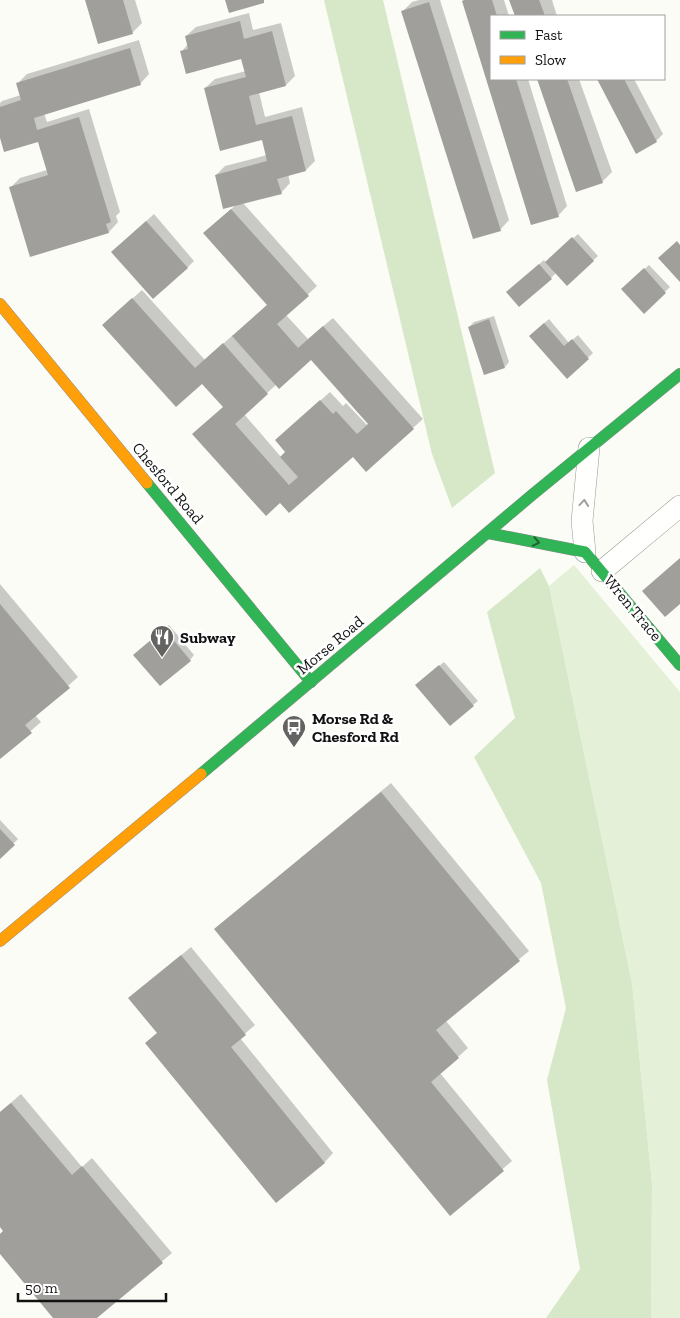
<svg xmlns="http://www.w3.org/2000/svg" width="680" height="1318" font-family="'Zilla Slab',serif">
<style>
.green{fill:#e5f0d9}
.forest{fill:#d6e8c7}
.shadow{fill:#0003;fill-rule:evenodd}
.building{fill:#a09f9c}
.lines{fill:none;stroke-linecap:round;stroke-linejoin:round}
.street-casing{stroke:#979795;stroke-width:22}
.fast-casing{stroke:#8d8d8b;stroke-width:12}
.slow-casing{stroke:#8d8d8b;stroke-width:12}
.street{stroke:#fffffe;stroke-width:21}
.fast{stroke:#30b455;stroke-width:11}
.slow{stroke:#ff9f0a;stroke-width:11}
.oneway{stroke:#a0a09f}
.oneway2{stroke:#206233}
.labels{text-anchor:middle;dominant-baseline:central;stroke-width:5;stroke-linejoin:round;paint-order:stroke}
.street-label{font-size:16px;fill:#111;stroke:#fff}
.poi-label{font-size:16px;font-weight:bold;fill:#111;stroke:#fff;text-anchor:start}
</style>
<rect width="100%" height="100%" fill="#fcfcf7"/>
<!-- green -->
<polygon class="green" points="574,565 680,692 680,1318 651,1318 652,1184 632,983 549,586"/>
<!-- forest -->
<g class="forest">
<polygon points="324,0 383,0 495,473 452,508 432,454"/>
<polygon points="540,568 549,586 632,983 652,1184 651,1318 546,1318 580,1269 547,1080 566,1008 541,883 474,757 515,718 487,612"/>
</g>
<!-- shadow -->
<g class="shadow">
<polygon points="87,0 135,0 142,23 132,33"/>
<polygon points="419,0 440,0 509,220 500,230 402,12 412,2"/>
<polygon points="464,0 504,0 509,16 491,16 491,79 528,79 567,206 558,216 531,224"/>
<polygon points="511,0 552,0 557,16 516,16"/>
<path d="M249,13L253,30L281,23L295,76L286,85L259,92L265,117L302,107L315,161L306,170L288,174L290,183L281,193L243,203L317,286L286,315L308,339L333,318L423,419L366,470L353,455L280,502L224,406L202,382L113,316L142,290L205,360L233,335L234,336L268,304L214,224L237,204L216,175L225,166L267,155L263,139L205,88L215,79L246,71L242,58L182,51L188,44L186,36L196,27ZM311,359L369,423L367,425L346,403L343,406L330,392L286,431L287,451L281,457L244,414L277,384Z"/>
<polygon points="139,40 149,74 140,84 44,113 47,122 89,109 120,212 116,216 118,222 109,232 31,255 11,187 20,178 47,170 38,140 0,133 0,103 2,101 21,95 17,84 27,74"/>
<polygon points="538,79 579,79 612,172 602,182 577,191"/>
<polygon points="598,79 634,79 663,134 656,141 636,152"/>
<polygon points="154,214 194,261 187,268 120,245"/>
<polygon points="578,234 598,256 567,284 556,273 551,278 512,288 544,260 546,263"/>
<polygon points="649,265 670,287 644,312 623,289"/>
<polygon points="494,316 509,362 505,367 469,327 474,322"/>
<polygon points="549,319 569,343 578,335 593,353 567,377 535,331"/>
<polygon points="0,584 78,677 35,715 41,722 0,758"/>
<polygon points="169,625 194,655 190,660 139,650"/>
<polygon points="444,662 478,701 473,705 421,681"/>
<polygon points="391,783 529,951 446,1021 468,1048 440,1073 512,1161 450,1214 215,929"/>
<polygon points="0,820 18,839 0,857"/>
<polygon points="191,947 255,1025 240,1038 333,1153 324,1163 130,998"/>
<polygon points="21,1094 82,1167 92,1158 172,1253 95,1318 55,1318 0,1252 0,1234 4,1230 0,1225 0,1112"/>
</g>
<!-- building -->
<g class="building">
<polygon points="85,0 123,0 133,34 98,44"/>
<polygon points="225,0 264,0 264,3 229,13"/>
<polygon points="464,0 492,0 497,16 491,16 491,79 516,79 559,217 531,225 462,1"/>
<polygon points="509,0 539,0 545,16 515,16"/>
<polygon points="429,2 501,231 473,239 401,11"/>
<polygon points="240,21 244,39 272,31 286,86 249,96 256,125 292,116 306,171 277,179 282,194 223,209 215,175 267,161 262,140 220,151 204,88 246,77 241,59 186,74 180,51 188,49 185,36"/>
<polygon points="130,48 141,85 34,118 37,130 79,117 111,222 106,224 109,233 30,257 9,187 48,175 38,142 4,152 0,138 0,107 21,100 16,83"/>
<polygon points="537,79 567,79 603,183 576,192"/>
<polygon points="597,79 624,79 657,142 636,154"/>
<polygon points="231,209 309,296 277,324 298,348 323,326 414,429 366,472 353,457 289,513 280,503 266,516 192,434 223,407 202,384 176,407 102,325 132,298 195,368 223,343 268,394 235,424 289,485 298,477 280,457 285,452 275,440 320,400 333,414 336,411 357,434 368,424 311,360 279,389 232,336 267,305 203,233"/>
<polygon points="146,221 188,268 153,299 111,252"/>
<polygon points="572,237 594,261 567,286 545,262"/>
<polygon points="677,241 680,245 680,282 658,258"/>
<polygon points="539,264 552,279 519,307 506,292"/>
<polygon points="644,268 666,293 644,314 621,289"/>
<polygon points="489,319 505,368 484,375 468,327"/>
<polygon points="544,323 564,346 572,339 589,359 567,379 529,336"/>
<polygon points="680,558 680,604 665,617 642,591"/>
<polygon points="0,604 70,688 25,725 32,733 0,759"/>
<polygon points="164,629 191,661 160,686 133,655"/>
<polygon points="439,665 474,706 450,726 415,685"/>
<polygon points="381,792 520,961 436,1030 459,1058 431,1082 504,1171 450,1216 214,929"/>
<polygon points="0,829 15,845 0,859"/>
<polygon points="181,955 246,1035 231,1047 325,1163 276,1203 145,1043 157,1033 128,998"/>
<polygon points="11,1103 72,1175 82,1166 163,1263 97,1318 53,1318 0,1254 0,1234 3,1231 0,1227 0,1112"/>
</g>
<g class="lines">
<!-- street casing -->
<g class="street-casing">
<g id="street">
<polyline points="585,552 582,521 589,448"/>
<polyline points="602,571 680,506"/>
</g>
</g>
<!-- fast casing -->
<g class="fast-casing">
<g id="fast">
<polyline points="147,483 311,682"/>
<polyline points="488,533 585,552 680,665"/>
<polyline points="201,774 532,495 680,374"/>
</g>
</g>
<!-- slow casing -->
<g class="slow-casing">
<g id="slow">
<polyline points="0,304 147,483"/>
<polyline points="0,941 201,774"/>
</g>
</g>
<!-- street -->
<use href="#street" class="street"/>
<!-- fast -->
<use href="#fast" class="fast"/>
<!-- slow -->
<use href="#slow" class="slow"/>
</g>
<!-- one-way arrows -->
<defs><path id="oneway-chevron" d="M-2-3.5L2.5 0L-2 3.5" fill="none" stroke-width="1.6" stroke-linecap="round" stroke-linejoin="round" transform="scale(1.25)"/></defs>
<use class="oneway" href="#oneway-chevron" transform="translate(584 503) rotate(-85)"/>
<use class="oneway2" href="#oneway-chevron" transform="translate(536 542) rotate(11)"/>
<!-- icons -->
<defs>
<g id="restaurant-pin" transform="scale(1.25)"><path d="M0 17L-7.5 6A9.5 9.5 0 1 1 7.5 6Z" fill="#636362" stroke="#fff"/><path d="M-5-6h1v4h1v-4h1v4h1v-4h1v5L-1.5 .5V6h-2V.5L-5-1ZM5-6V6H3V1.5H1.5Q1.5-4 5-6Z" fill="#fff"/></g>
<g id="bus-pin" transform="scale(1.25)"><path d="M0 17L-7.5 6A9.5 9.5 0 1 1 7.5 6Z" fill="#636362" stroke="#fff"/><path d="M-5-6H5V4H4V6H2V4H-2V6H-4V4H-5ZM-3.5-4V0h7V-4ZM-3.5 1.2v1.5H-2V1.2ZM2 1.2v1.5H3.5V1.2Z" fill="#fff"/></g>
</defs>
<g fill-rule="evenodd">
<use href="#restaurant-pin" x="162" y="637"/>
<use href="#bus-pin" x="294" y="727"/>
</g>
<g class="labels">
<!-- street labels -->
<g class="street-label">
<text transform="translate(168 483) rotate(50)">Chesford Road</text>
<text transform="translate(633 608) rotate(50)">Wren Trace</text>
<text transform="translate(330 645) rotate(-40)">Morse Road</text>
</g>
<!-- poi labels -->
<g class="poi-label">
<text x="180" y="637">Subway</text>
<text x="312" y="718">Morse Rd &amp;<tspan x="312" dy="18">Chesford Rd</tspan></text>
</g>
</g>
<!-- legend -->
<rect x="490" y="15" width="175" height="65" fill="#ffffff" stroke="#a0a0a0"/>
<rect x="500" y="31" width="25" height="8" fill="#30b455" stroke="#a0a0a0"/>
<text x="535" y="40" font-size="15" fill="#111111">Fast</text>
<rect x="500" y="56" width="25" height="8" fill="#ff9f0a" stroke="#a0a0a0"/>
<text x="535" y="65" font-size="15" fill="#111111">Slow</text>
<!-- scale -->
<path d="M18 1293v8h148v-8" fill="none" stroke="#111111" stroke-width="2.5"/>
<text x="25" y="1293" font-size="15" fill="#111111" stroke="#ffffff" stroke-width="4" paint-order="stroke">50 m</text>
</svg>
